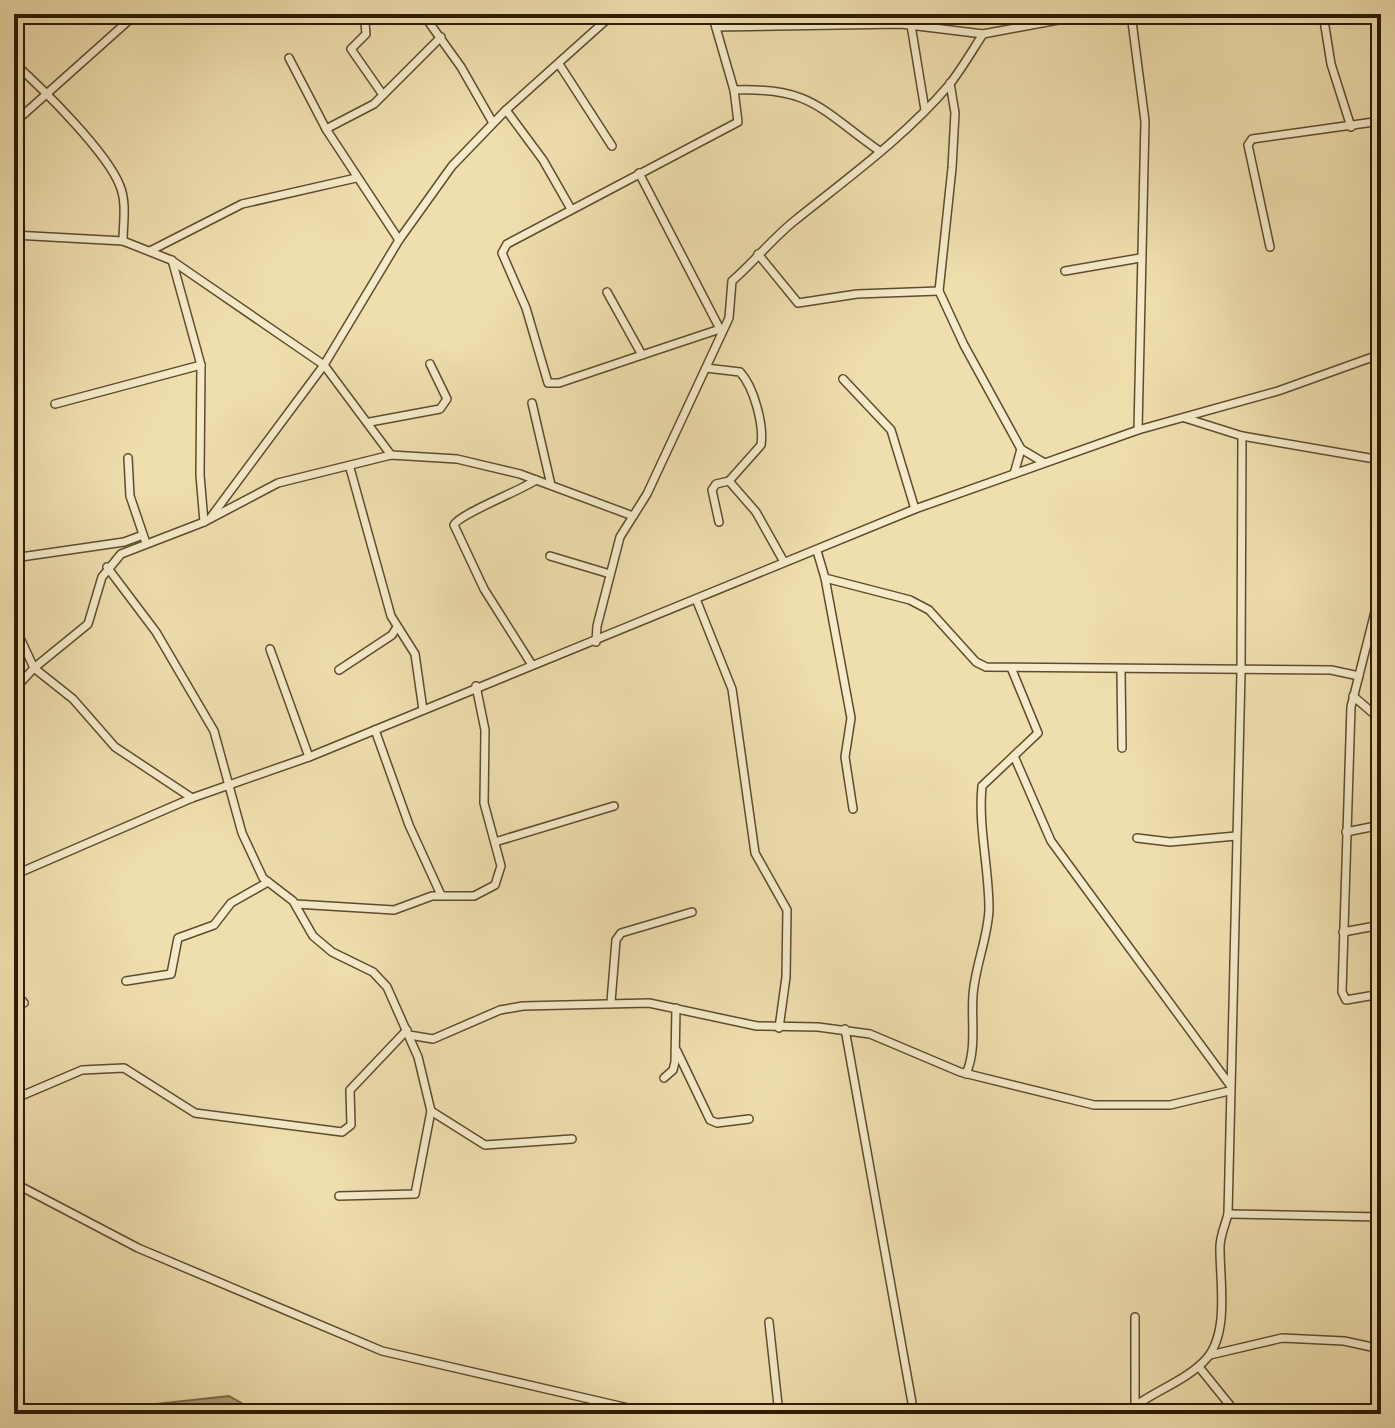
<svg xmlns="http://www.w3.org/2000/svg" width="1395" height="1428" font-family="'Old Standard TT',serif">
<style>
.water{fill:#ad9c74;stroke:#7a6846;stroke-width:2}
.lines{fill:none;stroke-linecap:round;stroke-linejoin:round}
.shore{stroke:#6d5c3b;stroke-width:2}
.street-casing{stroke:#5e4c2d;stroke-width:10}
.street{stroke:#f5eaca;stroke-width:7}
</style>
<rect width="100%" height="100%" fill="#efdeae"/>
<filter id="stains"><feTurbulence type="fractalNoise" baseFrequency=".0025" numOctaves="4"/><feColorMatrix values="0 0 0 0 .2 0 0 0 0 .09 0 0 0 0 .02 0 0 0 .5 -.17"/></filter>
<radialGradient id="worn" r=".72"><stop offset=".6" stop-color="#630" stop-opacity="0"/><stop offset="1" stop-color="#630" stop-opacity=".3"/></radialGradient>
<!-- water -->
<polygon class="water" points="229,1396 261,1414 64,1414"/>
<g class="lines">
<!-- shore -->
<polyline class="shore" points="137,1414 227,1404 245,1414"/>
<!-- street casing -->
<g class="street-casing">
<g id="street">
<polyline points="423,14 461,67 493,123"/>
<polyline points="1131,14 1145,121 1138,430"/>
<polyline points="1323,14 1331,64 1351,127"/>
<polyline points="365,23 366,34 351,49 383,95"/>
<polyline points="911,25 925,110"/>
<polyline points="716,27 901,24 983,34 1090,14"/>
<polyline points="289,58 326,129 399,240"/>
<path d="M14,63C42,88 107,152 120,186C127,203 123,224 123,241"/>
<polyline points="559,64 612,146"/>
<polyline points="950,83 955,113 952,168 939,291 964,345 1021,449 1043,462"/>
<path d="M734,90C811,87 820,109 878,150"/>
<polyline points="506,110 543,160 571,209"/>
<polyline points="14,123 136,14"/>
<polyline points="326,129 374,104 441,37"/>
<polyline points="639,173 721,331"/>
<polyline points="14,235 123,241 171,260 324,365 391,455"/>
<polyline points="1270,247 1248,145 1252,139 1381,121"/>
<polyline points="150,251 242,204 356,178"/>
<polyline points="758,254 798,303 857,294 939,291"/>
<polyline points="172,260 201,365 200,475 204,522"/>
<polyline points="1065,271 1140,258"/>
<polyline points="607,292 642,355 720,329"/>
<polyline points="642,355 559,383 548,383 526,308 502,253 507,244 738,122 734,90 712,14"/>
<path d="M706,368L740,372C754,387 764,425 761,445L729,481"/>
<polyline points="843,379 891,430 915,509"/>
<polyline points="14,396 15,400"/>
<polyline points="532,403 551,485"/>
<polyline points="55,404 201,365"/>
<polyline points="1185,418 1242,436 1381,460"/>
<polyline points="370,422 440,409 447,399 430,364"/>
<polyline points="128,458 130,496 145,540"/>
<polyline points="350,468 391,616 415,654 423,710"/>
<polyline points="1014,474 1021,449"/>
<polyline points="211,517 324,365 399,240 452,166 506,110 613,14"/>
<polyline points="719,522 712,490 716,484 729,481 756,512 784,562"/>
<polyline points="817,551 825,578 910,600 929,610 976,662 986,667 1331,670 1359,676"/>
<polyline points="550,556 610,574"/>
<polyline points="14,558 124,542 143,535"/>
<polyline points="107,567 156,632 214,731 242,833 263,878 293,901 313,936 332,952 373,972 387,987 418,1057 431,1111 485,1145 572,1139"/>
<polyline points="825,578 851,718 845,757 853,809"/>
<polyline points="1381,588 1351,707 1342,992 1346,1000 1381,994"/>
<polyline points="696,599 732,689 755,853 787,910 786,977 779,1028"/>
<polyline points="14,625 34,668 73,699 115,747 192,798"/>
<path d="M596,642L597,626L620,537L647,494L729,318L732,281C753,263 770,241 793,222C845,180 905,137 949,85C961,70 972,51 983,34"/>
<polyline points="270,649 309,757"/>
<path d="M532,665L484,589L454,525C459,514 520,491 536,480"/>
<polyline points="339,670 392,635 397,627"/>
<polyline points="1121,671 1122,748"/>
<polyline points="14,690 34,668 88,624 102,577 121,554 204,522 278,483 391,455 457,459 520,474 633,516"/>
<polyline points="1353,696 1381,720"/>
<polyline points="375,730 409,825 441,895"/>
<polyline points="1014,756 1051,841 1230,1085"/>
<polyline points="1346,832 1381,825"/>
<polyline points="1137,838 1170,842 1236,836"/>
<polyline points="495,842 614,806"/>
<polyline points="14,875 192,798 309,757 915,509 1138,430 1278,391 1381,354"/>
<polyline points="296,904 394,910 432,896 474,896 495,885 501,866 484,803 485,730 476,686"/>
<polyline points="1343,932 1381,925"/>
<polyline points="126,981 171,974 178,938 214,925 231,903 268,882"/>
<polyline points="14,991 24,1003"/>
<polyline points="611,1002 616,940 621,933 692,912"/>
<polyline points="845,1029 914,1414"/>
<polyline points="409,1035 433,1039 500,1010 523,1006 649,1003 757,1026 818,1027 870,1034 960,1072 1094,1105 1170,1105 1229,1091"/>
<polyline points="677,1051 710,1120 717,1123 749,1119"/>
<path d="M966,1074C977,1049 971,1022 973,995C975,966 988,938 989,909C989,868 978,827 982,786L1038,733L1012,670"/>
<polyline points="664,1078 673,1070 675,1062 676,1008"/>
<polyline points="14,1099 82,1070 124,1068 195,1113 342,1132 351,1125 350,1090 407,1030"/>
<polyline points="14,1183 138,1248 382,1351 654,1414"/>
<polyline points="339,1196 415,1194 431,1111"/>
<polyline points="1228,1214 1381,1217"/>
<polyline points="769,1322 779,1414"/>
<polyline points="1374,1348 1381,1359"/>
<polyline points="1210,1355 1282,1338 1344,1341 1381,1349"/>
<polyline points="1199,1367 1237,1414"/>
<polyline points="1135,1406 1135,1317"/>
<path d="M1134,1414L1135,1406C1157,1390 1189,1379 1207,1358C1229,1332 1220,1281 1220,1250C1219,1238 1225,1226 1228,1214L1241,672L1242,436"/>
</g>
</g>
<!-- street -->
<use href="#street" class="street"/>
</g>
<!-- margin -->
<rect width="1395" height="1428" fill="none" stroke="#efdeae" stroke-width="48"/>
<rect x="16" y="16" width="1363" height="1396" fill="none" stroke="#2d1b02" stroke-width="4"/>
<rect x="24" y="24" width="1347" height="1380" fill="none" stroke="#2d1b02" stroke-width="2"/>
<rect width="100%" height="100%" filter="url(#stains)"/>
<rect width="100%" height="100%" fill="url(#worn)"/>
</svg>
